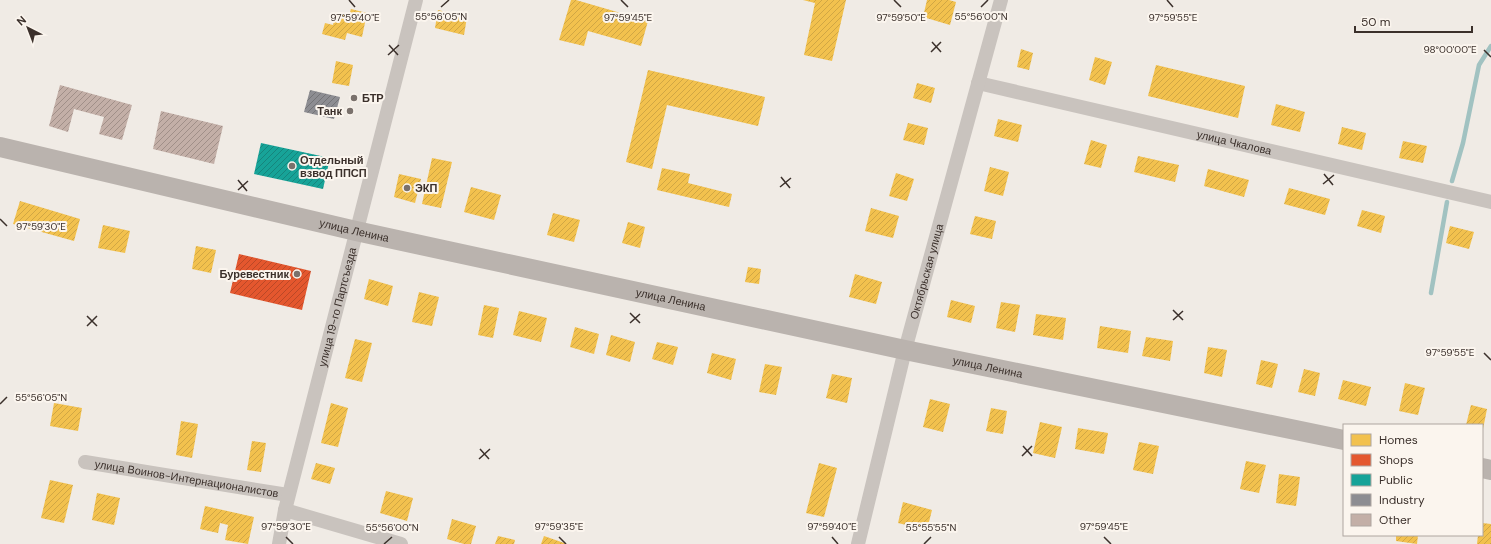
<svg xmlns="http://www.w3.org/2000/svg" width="1491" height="544" font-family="'DM Sans',sans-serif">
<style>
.homes{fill:url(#homes-hatch)}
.shops{fill:url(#shops-hatch)}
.public{fill:url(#public-hatch)}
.industry{fill:url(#industry-hatch)}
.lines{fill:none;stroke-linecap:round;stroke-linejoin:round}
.stream{stroke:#a1c2c1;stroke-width:4.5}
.building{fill:url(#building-hatch)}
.minor{stroke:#c9c3be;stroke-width:14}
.secondary{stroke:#bab3ae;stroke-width:20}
.ticks{fill:none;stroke:#3b302b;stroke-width:1.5}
.poi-dot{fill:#7a716c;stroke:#fbf5ee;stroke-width:1.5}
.labels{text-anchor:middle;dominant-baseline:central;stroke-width:4;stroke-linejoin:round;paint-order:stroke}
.poi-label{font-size:11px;font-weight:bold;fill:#3b302b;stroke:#fbf5ee;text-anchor:start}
.street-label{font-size:11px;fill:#3b302b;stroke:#fbf5ee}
.ticks-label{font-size:10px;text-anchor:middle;fill:#3b302b;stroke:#fbf5ee;stroke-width:4;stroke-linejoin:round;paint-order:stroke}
</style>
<defs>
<pattern id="homes-hatch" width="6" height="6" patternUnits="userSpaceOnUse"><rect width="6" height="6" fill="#f2c14e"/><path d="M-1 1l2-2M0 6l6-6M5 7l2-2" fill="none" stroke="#d0a644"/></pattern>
<pattern id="shops-hatch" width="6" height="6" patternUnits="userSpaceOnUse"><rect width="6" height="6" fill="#e4572e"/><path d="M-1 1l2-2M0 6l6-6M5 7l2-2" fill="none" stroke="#ba4827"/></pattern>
<pattern id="public-hatch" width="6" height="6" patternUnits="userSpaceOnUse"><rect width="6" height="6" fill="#17a398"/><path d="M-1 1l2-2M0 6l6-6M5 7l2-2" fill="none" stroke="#16857c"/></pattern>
<pattern id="industry-hatch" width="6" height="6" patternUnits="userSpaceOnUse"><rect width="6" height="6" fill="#8d8d92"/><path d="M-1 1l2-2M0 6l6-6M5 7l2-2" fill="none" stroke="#747477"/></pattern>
<pattern id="building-hatch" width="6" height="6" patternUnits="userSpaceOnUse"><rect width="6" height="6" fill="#c3afa7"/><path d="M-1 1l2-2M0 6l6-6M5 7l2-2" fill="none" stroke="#a08f88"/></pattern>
</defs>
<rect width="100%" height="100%" fill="#f0ebe5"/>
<!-- homes -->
<g class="homes">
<polygon points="571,0 576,0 648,21 641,46 588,31 584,46 559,40"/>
<polygon points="803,0 846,0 832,61 804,55 815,3"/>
<polygon points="927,0 949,0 956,2 950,25 923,17"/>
<polygon points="351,9 367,13 362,37 347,33 345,40 322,34 325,23 333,25 336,12 349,15"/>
<polygon points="438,10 467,17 464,35 435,28"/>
<polygon points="1021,49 1033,53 1029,70 1017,67"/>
<polygon points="1095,57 1112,62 1105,85 1089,80"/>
<polygon points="336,61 353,65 349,86 332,83"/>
<polygon points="1156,65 1245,86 1238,118 1148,96"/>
<polygon points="648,70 765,97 758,126 667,105 652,169 626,162"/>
<polygon points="917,83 935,88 931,103 913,98"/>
<polygon points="1276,104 1305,112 1300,132 1271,125"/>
<polygon points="998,119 1022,125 1018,142 994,136"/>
<polygon points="908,123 928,128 924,145 903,140"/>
<polygon points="1342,127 1366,133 1362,150 1338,144"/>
<polygon points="1091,140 1107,145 1101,168 1084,164"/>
<polygon points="1403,141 1427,146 1423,163 1399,158"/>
<polygon points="1138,156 1179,165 1175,182 1134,172"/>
<polygon points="432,158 452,162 441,208 422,204"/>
<polygon points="990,167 1009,172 1003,196 984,191"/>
<polygon points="662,168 690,174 688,183 732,194 729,207 657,190"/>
<polygon points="1208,169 1249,180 1244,197 1204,186"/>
<polygon points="896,173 914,179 907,201 889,196"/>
<polygon points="399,174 421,179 415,203 394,197"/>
<polygon points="471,187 501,195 494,220 464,212"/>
<polygon points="1289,188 1330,199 1325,215 1284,204"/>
<polygon points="20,201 80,219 74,241 13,224"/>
<polygon points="871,208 899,216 893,238 865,231"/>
<polygon points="1362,210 1385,216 1381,233 1357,226"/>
<polygon points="553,213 580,220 574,242 547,235"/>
<polygon points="975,216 996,221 992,239 970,234"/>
<polygon points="628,222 645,227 640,248 622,243"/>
<polygon points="103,225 130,231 125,253 98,248"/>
<polygon points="1450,226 1474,232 1469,249 1446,243"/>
<polygon points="196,246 216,250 211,273 192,269"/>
<polygon points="748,267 761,269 759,284 745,282"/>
<polygon points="855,274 882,282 876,304 849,297"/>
<polygon points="369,279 393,286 388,306 364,299"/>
<polygon points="419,292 439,297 432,326 412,322"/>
<polygon points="951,300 975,306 971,323 947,317"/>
<polygon points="1001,302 1020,305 1015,332 996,328"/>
<polygon points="484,305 499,308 493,338 478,335"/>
<polygon points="519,311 547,318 541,342 513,335"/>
<polygon points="1036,314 1066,318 1063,340 1033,335"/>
<polygon points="1100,326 1131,331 1128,353 1097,348"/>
<polygon points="575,327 599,334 594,354 570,347"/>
<polygon points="611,335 635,342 630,362 606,355"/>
<polygon points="1146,337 1173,341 1170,361 1142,356"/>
<polygon points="355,339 372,343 362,382 345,378"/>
<polygon points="657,342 678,347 673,365 652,359"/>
<polygon points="1208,347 1227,350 1222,377 1204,373"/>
<polygon points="712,353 736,359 731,380 707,373"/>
<polygon points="1261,360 1278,364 1272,388 1256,384"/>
<polygon points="765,364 782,367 776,395 759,392"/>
<polygon points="1304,369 1320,373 1315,396 1298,392"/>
<polygon points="832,374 852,378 847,403 826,398"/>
<polygon points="1343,380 1371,387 1366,406 1338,399"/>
<polygon points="1405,383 1425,388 1418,415 1399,411"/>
<polygon points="930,399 950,404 943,432 923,427"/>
<polygon points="54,403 82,408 78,431 50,426"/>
<polygon points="331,403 348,408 338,447 321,443"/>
<polygon points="1471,405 1487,409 1483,429 1482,425 1466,425"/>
<polygon points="991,408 1007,411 1003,434 986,431"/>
<polygon points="181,421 198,424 192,458 176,455"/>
<polygon points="1040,422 1062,427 1055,458 1033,453"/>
<polygon points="1078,428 1108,433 1104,454 1075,449"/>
<polygon points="252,441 266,443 261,472 247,470"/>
<polygon points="1139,442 1159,446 1153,474 1133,470"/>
<polygon points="1246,461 1266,465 1259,493 1240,489"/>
<polygon points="316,463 335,468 330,484 311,479"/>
<polygon points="819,463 837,468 824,517 806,513"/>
<polygon points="1279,474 1300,477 1296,506 1276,503"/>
<polygon points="50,480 73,485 64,523 41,518"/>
<polygon points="386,491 413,498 407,521 380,513"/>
<polygon points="97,493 120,498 114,525 92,520"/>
<polygon points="903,502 932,510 927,530 898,523"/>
<polygon points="205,506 254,517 248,544 225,540 228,525 220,523 218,533 200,529"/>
<polygon points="452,519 476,526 471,544 464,544 447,539"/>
<polygon points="1482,523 1491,524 1491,544 1477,544 1478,535 1482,535"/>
<polygon points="1396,535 1418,535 1417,544 1396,541"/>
<polygon points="498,536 515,540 514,544 495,544"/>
<polygon points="544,536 567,544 541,544"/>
</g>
<!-- shops -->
<polygon class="shops" points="239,254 311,271 302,310 230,293"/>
<!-- public -->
<polygon class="public" points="261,143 330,158 323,189 254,174"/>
<!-- industry -->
<polygon class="industry" points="310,90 340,97 334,119 304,112"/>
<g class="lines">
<!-- stream -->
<g class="stream">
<polyline points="1452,181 1463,143 1479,65 1491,46"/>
<polyline points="1431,293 1447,202"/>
</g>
</g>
<!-- building -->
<g class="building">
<polygon points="60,85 132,105 122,140 99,134 104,117 74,109 68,132 49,126"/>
<polygon points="161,111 223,126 214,164 153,149"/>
</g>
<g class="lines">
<!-- minor -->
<g class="minor">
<path id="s1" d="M978,83L1491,202"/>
<path id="s2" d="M85,462L288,495"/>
<polyline points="285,510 401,544"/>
<path id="s3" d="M279,544L285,510L416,0"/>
<path id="s4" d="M858,544L905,350L1001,0"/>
</g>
<!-- secondary -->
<g class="secondary">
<path id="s5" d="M0,147L356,231L905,350L1344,440"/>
<polyline points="1482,468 1491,470"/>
</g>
</g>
<!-- ticks -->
<path class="ticks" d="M349,0L355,7M621,0L628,7M894,0L901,7M1167,0L1173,7M441,7L449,0M981,7L988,0M932,42L941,52M389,45L398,55M1484,50L1491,57M931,52L941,42M388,55L399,45M1324,174L1333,185M781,177L790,188M238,180L247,191M1323,184L1334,175M780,187L791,178M238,190L248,181M0,219L7,226M1173,310L1183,320M630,313L640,323M87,316L97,326M1173,320L1183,311M630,323L640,314M87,326L97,316M1484,353L1491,360M0,404L7,397M1023,446L1032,456M480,449L489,459M1022,456L1032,446M479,459L490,449M286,537L293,544M559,537L566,544M832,537L838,544M1104,537L1111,544M384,544L392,537M924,544L931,537"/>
<!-- markers -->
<g class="poi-dot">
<circle cx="354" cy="98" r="4"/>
<circle cx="350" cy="111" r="4"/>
<circle cx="292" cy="166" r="4"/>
<circle cx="407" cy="188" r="4"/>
<circle cx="297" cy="274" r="4"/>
</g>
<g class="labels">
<!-- poi labels -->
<g class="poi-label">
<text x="362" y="98">БТР</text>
<text x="342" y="111" text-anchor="end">Танк</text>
<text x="300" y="160">Отдельный<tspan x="300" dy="13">взвод ППСП</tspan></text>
<text x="415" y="188">ЭКП</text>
<text x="289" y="274" text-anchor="end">Буревестник</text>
</g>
<!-- street labels -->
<g class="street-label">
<text stroke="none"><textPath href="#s1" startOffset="263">улица Чкалова</textPath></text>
<text stroke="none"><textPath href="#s5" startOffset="364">улица Ленина</textPath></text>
<text stroke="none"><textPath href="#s4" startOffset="281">Октябрьская улица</textPath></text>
<text stroke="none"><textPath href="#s5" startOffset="688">улица Ленина</textPath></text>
<text stroke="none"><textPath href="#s3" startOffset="244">улица 19-го Партсъезда</textPath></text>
<text stroke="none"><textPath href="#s5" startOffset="1012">улица Ленина</textPath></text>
<text stroke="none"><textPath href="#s2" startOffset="103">улица Воинов-Интернационалистов</textPath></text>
</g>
</g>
<g class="ticks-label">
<text x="981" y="20">55°56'00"N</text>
<text x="441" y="20">55°56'05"N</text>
<text x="628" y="21">97°59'45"E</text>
<text x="901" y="21">97°59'50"E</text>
<text x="1173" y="21">97°59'55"E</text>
<text x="355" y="21">97°59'40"E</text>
<text x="1450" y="53">98°00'00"E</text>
<text x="41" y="230">97°59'30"E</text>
<text x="1450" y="356">97°59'55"E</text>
<text x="41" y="401">55°56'05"N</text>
<text x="286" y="530">97°59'30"E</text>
<text x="559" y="530">97°59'35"E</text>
<text x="832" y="530">97°59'40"E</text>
<text x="1104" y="530">97°59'45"E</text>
<text x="392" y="531">55°56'00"N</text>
<text x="931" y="531">55°55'55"N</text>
</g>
<!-- legend -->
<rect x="1343" y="424" width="140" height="112" fill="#fbf5ee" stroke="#aea6a0"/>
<rect x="1351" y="434" width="20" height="12" fill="#f2c14e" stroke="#aea6a0"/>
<text x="1379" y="444" font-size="12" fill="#3b302b">Homes</text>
<rect x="1351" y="454" width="20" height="12" fill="#e4572e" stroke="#aea6a0"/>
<text x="1379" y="464" font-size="12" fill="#3b302b">Shops</text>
<rect x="1351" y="474" width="20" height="12" fill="#17a398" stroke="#aea6a0"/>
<text x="1379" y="484" font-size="12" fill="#3b302b">Public</text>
<rect x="1351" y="494" width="20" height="12" fill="#8d8d92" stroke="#aea6a0"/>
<text x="1379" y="504" font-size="12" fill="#3b302b">Industry</text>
<rect x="1351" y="514" width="20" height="12" fill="#c3afa7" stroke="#aea6a0"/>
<text x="1379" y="524" font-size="12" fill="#3b302b">Other</text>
<!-- north arrow -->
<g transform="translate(28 28) rotate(318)" stroke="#fbf5ee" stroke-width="3" paint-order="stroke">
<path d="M0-3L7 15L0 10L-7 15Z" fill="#3b302b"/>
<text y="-6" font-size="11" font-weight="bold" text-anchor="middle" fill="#3b302b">N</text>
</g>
<!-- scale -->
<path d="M1355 26v6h117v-6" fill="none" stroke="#3b302b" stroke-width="2"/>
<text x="1361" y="26" font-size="12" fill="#3b302b" stroke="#fbf5ee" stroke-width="3" paint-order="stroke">50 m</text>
</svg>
